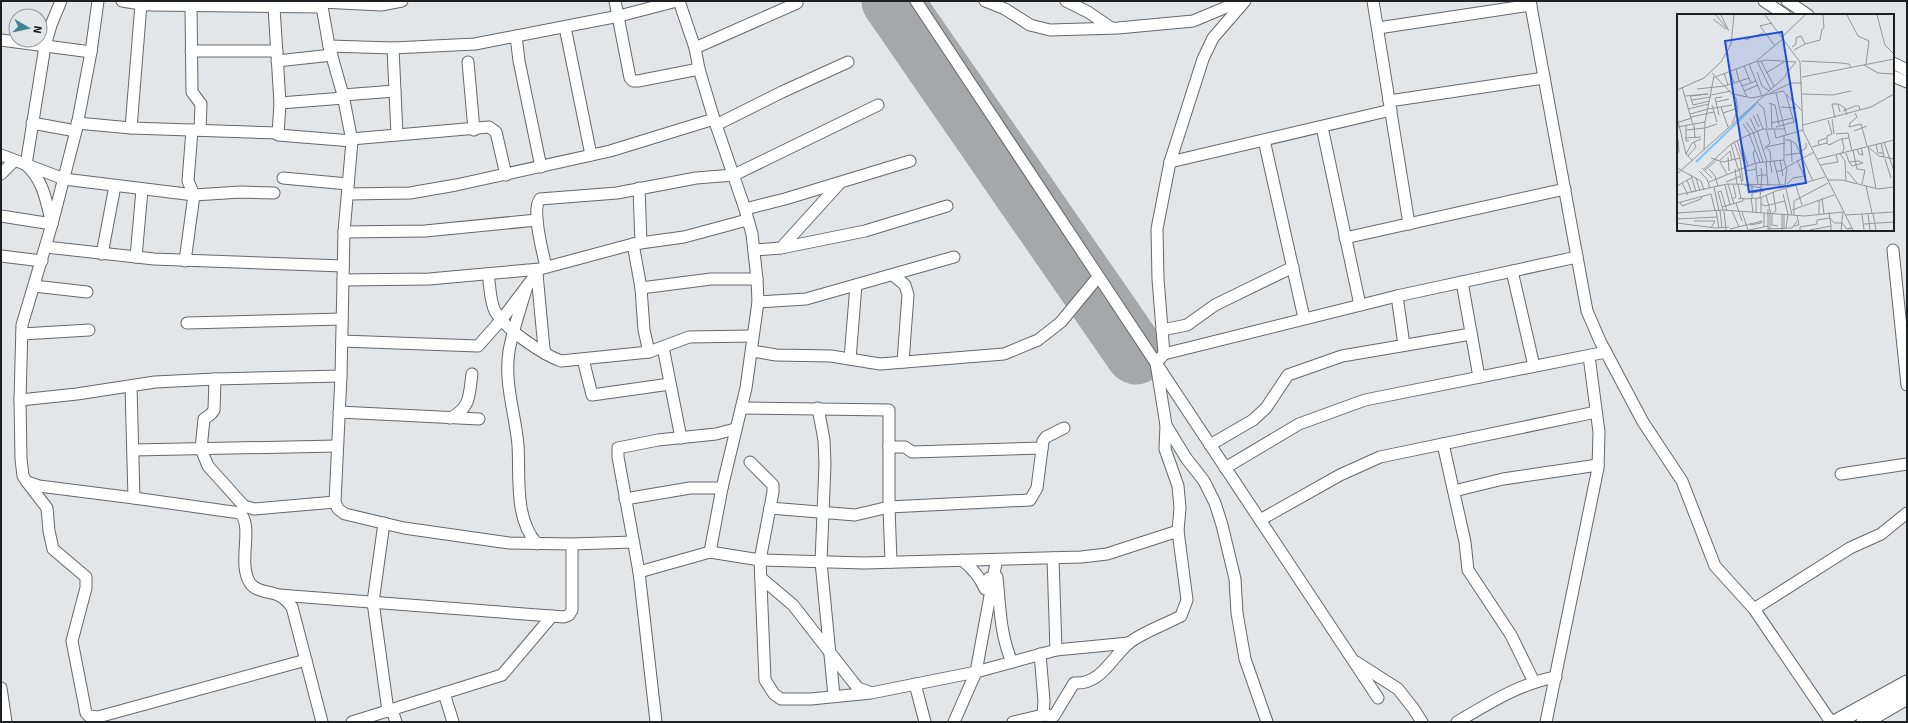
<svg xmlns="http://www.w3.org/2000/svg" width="1908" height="723" font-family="Signika,sans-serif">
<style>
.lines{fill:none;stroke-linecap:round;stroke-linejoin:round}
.runway{stroke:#a5a8aa;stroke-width:61}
.minor-casing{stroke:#65686b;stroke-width:13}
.highway-casing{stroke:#65686b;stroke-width:17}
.minor{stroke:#fff;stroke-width:11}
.highway{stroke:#fff;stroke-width:15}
.inset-river{fill:none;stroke:#81c5f8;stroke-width:2}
.inset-road{fill:none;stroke:#949699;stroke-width:1}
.view{fill:#1d4ed8;fill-opacity:0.15;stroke:#1d4ed8;stroke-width:2}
.inset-edge{fill:none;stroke:#1e1f21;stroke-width:2}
</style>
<rect width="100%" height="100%" fill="#e2e6e9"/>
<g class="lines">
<!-- runway -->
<polyline class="runway" points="892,1 1136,354"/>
<!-- minor casing -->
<g class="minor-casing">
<g id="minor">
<path d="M98,1L91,52L76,131L52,224L22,325L20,400L21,459L23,476L27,482L39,486L134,498L240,513C254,527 237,563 250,583C256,592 268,591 278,595C284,597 288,602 292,607L322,722"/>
<polyline points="122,1 147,5"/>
<polyline points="321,1 329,46 343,95 352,141 344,232 341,376 335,502 338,509 345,514 404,528 509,543 572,544 633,542"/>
<polyline points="615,1 630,78 633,81 638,81 699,69"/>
<polyline points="679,1 695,48 699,69 714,119 745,209 752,234 757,279 758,302 746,388 722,488 710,552"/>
<polyline points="916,1 1378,698"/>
<polyline points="985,1 1005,9 1030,25 1050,30 1118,28 1193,21 1241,1"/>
<polyline points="1066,1 1088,12 1110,27"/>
<polyline points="1373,1 1409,224"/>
<polyline points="1530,1 1587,311 1600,341 1643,422 1682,481 1715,566 1754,609 1831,722"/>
<polyline points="1764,1 1785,15"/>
<polyline points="1787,1 1808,15"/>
<polyline points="321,2 381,5 402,1"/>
<polyline points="151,5 322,7"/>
<polyline points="191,6 192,92 201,104 200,130"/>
<polyline points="274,7 280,103 278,135 352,141"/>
<polyline points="565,27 591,155"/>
<polyline points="1378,28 1531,5"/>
<polyline points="516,36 519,61 541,167"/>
<polyline points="1,40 91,52"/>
<polyline points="329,46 393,48 475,44 619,16 677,1"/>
<polyline points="393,48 397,135"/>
<polyline points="695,48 797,3"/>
<polyline points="191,51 277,51"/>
<polyline points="277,61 332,55"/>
<polyline points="468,62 474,130"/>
<polyline points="1893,63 1907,70"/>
<polyline points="1893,76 1907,82"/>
<polyline points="343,95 395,91"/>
<polyline points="1389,101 1544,78"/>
<polyline points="280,103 344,98"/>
<polyline points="32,123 76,131"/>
<polyline points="77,123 131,128 278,133"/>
<polyline points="716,125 782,92 848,62"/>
<polyline points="1322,127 1360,305"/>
<polyline points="131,128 141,4"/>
<polyline points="351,139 489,127 496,132 506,175"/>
<polyline points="1264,140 1304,318"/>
<polyline points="1,155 64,179 194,195 188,181 192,130"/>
<polyline points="1170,162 1391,110"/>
<polyline points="1,174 14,161"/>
<polyline points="283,178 348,184"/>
<polyline points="639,188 641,243"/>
<polyline points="348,194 410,193 456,185 610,151 714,119"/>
<polyline points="745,209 785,199 910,161"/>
<path d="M1,216L52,224C46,201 44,181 26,165L45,46L51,25L61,1"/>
<polyline points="344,232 425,231 537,220"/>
<polyline points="1345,238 1565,189"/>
<polyline points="633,244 641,288 644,330 649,352"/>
<polyline points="46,247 154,259 343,266"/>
<polyline points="781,248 865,231 947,206"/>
<polyline points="754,250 781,248 839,184"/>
<polyline points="1893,250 1907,385"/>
<polyline points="102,254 115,186"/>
<polyline points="1,256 42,261"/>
<polyline points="136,257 142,190"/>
<polyline points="185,261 194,195 241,192 274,193"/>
<path d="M546,267C543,253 531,210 540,199L617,193L696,178L734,175L878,105"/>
<polyline points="1512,271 1534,366"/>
<path d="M488,274C490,285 490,302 495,311C505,329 542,354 561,361L649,352L689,337L752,336"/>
<polyline points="537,274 544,349 546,354"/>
<polyline points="893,275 905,285 908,295 903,362"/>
<polyline points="343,280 429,279 540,269 633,244 684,237 747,220"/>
<polyline points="1462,282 1479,377"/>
<polyline points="34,286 87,292"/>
<path d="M527,286C521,307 513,329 509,351C504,384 515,412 518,445C520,477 514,518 537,544"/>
<polyline points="641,288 711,279 757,279"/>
<polyline points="1397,296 1404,345"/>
<polyline points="758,302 806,299 954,257"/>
<polyline points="187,323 342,319"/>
<polyline points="1162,330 1187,325 1215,305 1293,267"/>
<polyline points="22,334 89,330"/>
<polyline points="342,341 478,346 502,319 540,269"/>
<polyline points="663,347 681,438"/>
<polyline points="752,351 776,355 831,356 880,364 1004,354 1038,340 1061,322 1098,277"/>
<polyline points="1164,354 1397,296 1577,257"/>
<polyline points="583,359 592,395 670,384"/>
<polyline points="850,359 856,285"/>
<polyline points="215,379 214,410 211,414 204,419 201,449 208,466 244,506 254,509 335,502"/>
<polyline points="131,386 134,498"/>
<polyline points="20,400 77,394 155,382 215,379 341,376"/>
<polyline points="742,408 889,410 889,507 891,562"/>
<polyline points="818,408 824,440 825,464 821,562 834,696"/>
<polyline points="339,412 479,419"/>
<path d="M450,418C471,408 469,395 472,374"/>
<polyline points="1166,425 1186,458 1204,481 1215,503 1222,525 1235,579 1237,613 1245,659 1267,722"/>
<polyline points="1443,444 1465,542 1468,570 1511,635 1534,682"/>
<polyline points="1210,445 1253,420 1266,408 1288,375 1342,356 1471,334"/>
<polyline points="889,447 905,447 912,452 1042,448"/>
<polyline points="133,450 337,446"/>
<polyline points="750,462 773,485 773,492 760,560 765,680 774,694 781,699 811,699 871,693 976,672 1056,650 1129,643"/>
<polyline points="1225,468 1299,424 1365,400 1606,352"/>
<polyline points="1841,474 1907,464"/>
<polyline points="27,482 47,508 49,531 53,549 86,577 86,588 72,641 86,713 89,716 98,717 306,660"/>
<polyline points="1454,491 1503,479 1598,465"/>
<polyline points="625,499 690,488 722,488"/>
<polyline points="770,508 855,515 889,507 1030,500 1037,488 1043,441 1046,437 1064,428"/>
<polyline points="1260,520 1340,475 1380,457 1596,412"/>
<polyline points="384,523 373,602 388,711"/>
<polyline points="1053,558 1056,650"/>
<path d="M962,560C972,568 980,577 985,589L989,578"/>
<polyline points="639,572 710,552 760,560 864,563 1081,557 1107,554 1178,531"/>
<path d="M997,577C1000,606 1000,635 1012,662"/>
<polyline points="761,578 793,605 853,682 858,688 869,692"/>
<polyline points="279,595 564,617 569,615 572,610 572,544"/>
<polyline points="1754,609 1850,548 1881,534 1907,513"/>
<polyline points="1040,654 1044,701 1043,715"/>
<polyline points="1356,662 1398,689 1413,708 1422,722"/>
<polyline points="915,684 925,722"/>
<polyline points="1,688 6,722"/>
<polyline points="444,693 453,722"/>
<polyline points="392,710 396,722"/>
<polyline points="352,722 502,675 552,616"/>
<polyline points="656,722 639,572 618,457 618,448 658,440 716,434 735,429"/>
<polyline points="954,722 976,672 996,563"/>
<path d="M1013,722L1043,715L1054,716L1074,683C1101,685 1111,658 1129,643C1141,633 1166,624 1181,616L1187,600L1178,531L1180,508L1178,486L1165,449L1166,425L1156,363L1164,354L1158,279L1157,229L1170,162L1203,59L1213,38L1245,1"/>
<path d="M1457,722C1488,704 1520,683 1556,677"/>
<polyline points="1546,722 1598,468 1599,432 1589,356"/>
</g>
</g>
<!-- highway casing -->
<g class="highway-casing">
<g id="highway">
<polyline points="1836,722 1907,683"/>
<polyline points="1864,722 1907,697"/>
</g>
</g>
<!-- minor -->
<use href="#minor" class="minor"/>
<!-- highway -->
<use href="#highway" class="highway"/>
</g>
<!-- overview -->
<g transform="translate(1677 14)">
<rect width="217" height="217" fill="#e2e6e9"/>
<path class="inset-river" d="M19,148L79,90"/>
<path class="inset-road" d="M39,1L52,17M44,1L51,15M88,1L123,48L126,117L176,216M170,1L181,22L192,27L189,50M200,1L208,31L217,40M36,5L49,15M95,9L83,12L98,32M145,16L147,14L146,1M105,23L128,1M68,26L86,19M128,30L143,26L145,15M115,33L119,30V24L124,22L128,30L117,36M80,47L94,76M84,47L97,72M124,47L164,49L172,50L174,54M80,48L89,46L119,48M72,50L85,82M187,51L201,59L217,60M67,52L74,69M59,55L62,67M53,57L57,69M80,58L85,72L92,77M35,59L59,84L61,96L55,109M47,59L51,71M89,59L107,48M108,61L119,48M38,63L78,48L107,24M125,63L217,45M63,67L70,83M65,72L79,67M5,73L16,111M20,75L48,72L72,64M0,76L27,64L44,48L54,30L57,1M67,77L81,71M93,79L114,69H125M99,79L109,121M56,80L75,84L106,77L124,96M125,80L156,81L174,77M13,81L16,91L33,87M34,81L54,77M8,82L31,80M14,82L31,80M15,86L34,83M39,88L52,85M80,88L87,95L90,114M92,89L98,91L102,111M94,90L95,115M162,90L168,94L170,101M35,91L40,108M44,93L51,113M104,93L119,94M11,95L32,90M31,95L55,91M166,97L178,92H182L183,96M46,99L58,95L60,91M178,99L180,103L173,109L172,113L184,110L190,132M13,100L31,95M80,100L86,115M42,101L38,84L45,83M76,101L82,113M0,103L9,140L16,147M14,103L37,98M73,104L79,117M158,104L155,90H161L163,98M155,105L157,120M2,108L15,104M69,108L76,118L86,148M94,109L116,104M66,110L73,120M17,111L18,124M126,111L194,93L217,80M9,112V127H12M0,113L28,108M99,113L117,108L109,81M97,115L99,124L126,116M9,116L28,114L40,110M80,116L90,148M177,117L190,112M72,120L83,148M159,120L171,119L175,137M9,124L24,123M63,125L71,152M60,126L68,153M108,126H113L119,130L136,167M114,127L115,148M207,128L217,157M150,129V122L155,120L151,106M204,129L207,143M54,130L61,155M199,130L201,139H206M142,131L150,129L152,131L164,125L172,124M191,132L199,175M88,133L108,129M135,133L142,131L141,127L150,124M191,133L202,142L217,145M90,134L93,137L94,147M180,135L182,140L186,141L184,134M27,136L28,108L37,62M87,136L93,129L89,115M176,136L180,155L188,156L185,170M123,138L129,134V129M0,139L2,138L1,125M169,139L172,148L182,147L186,149L175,152L172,148M9,140L15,129L24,125M163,140L168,147L169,167M165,140L167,134L165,125M108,141L123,139M11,142L19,133L17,128M51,143L52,157M34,144L46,148L63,144L57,128M63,144L66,167M141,145L217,126M208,145L214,164M103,146L106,162M42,147L53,137L55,146M93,147L95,159M97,147L103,172M43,148L50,160M89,148L91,172M78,149L76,138L79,136M143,151L161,148L159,141M0,154L24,167L27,176M25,154L35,164M62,154L65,171M84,154L85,161H90M27,155L54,130L67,123L86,115H107M32,155L38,162L41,172M58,155L60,170M79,155L81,171M28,156L40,146M22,157L30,165L33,174M69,157L79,155V149M99,157H105L109,153L107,146M170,157L180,169M0,160L110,61M14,161L19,178M80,162L85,161L83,184M19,164L23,177M10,166L15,179M151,166H165L201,175L217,173M32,168L79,149L107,146V122M49,168L64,162M5,169L11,181M51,170L57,190M61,170L64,185M110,170L116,164L127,162L120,146M48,171L53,191M67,171L85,174M75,171V184M0,172L14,164M119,172L125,191M189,172L195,199M37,173L42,197M109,175L115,201M96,178L99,196L95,201V211L101,212M75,179L87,177M106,180L111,200M0,181L50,170L108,171L110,153L137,138M89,181L94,200M74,184L76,198M79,184V198M145,184L147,200M55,185L59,183L56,170M66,185L83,184L99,177L148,163M142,187V201M3,188L5,192L24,185L25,182M0,189L34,180L38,197M59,189L65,207M84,190L88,192L108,187M45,193L66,187V184L61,185M46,196L41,178L44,177L50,197M115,196L157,181M39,197L42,214M43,197L45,214M47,197L49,216M55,197L62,213M65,198L71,216M152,198L154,212M0,199L46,196L128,202L166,198M84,199V184M196,199L199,216M105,200V216M107,200V215M185,200L187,216M191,200L193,216M117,201V187L151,169M169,201L217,198M0,205L40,203M17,207H38L34,214M0,209L38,214L52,213M187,210L217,208M73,211L84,209L85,207M117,212L122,211L120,201M87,213V199M109,214L111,200M53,215L85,207M91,215L115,214L120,207M93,215V200M72,216L91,212M91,216V195M123,216V213L140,210V206L153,204L157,209H165L170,215L175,214M133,216L154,212V216M164,216L166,198"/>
<path class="view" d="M105,18L129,169L72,178L48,27Z"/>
<rect width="217" height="217" class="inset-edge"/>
</g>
<!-- border -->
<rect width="1908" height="723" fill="none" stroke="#1e1f21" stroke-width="4"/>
<!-- north arrow -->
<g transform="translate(28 28) rotate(99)"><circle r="19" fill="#e2e6e9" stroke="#949699"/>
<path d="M0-3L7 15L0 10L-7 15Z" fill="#408294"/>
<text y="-6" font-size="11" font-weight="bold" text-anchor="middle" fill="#1e1f21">N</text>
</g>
</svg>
